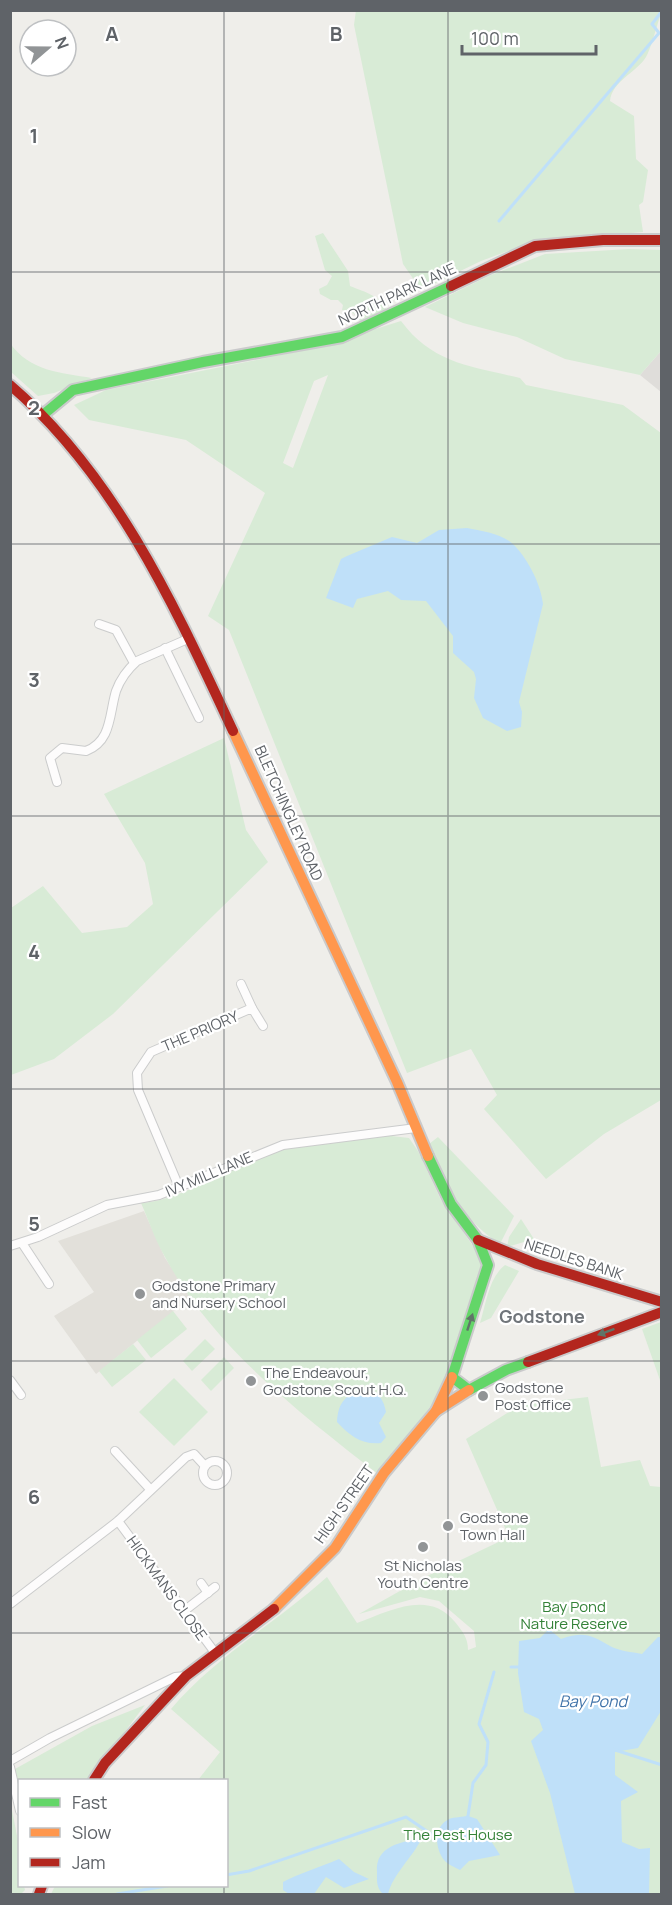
<svg xmlns="http://www.w3.org/2000/svg" width="672" height="1905" font-family="Manrope,sans-serif">
<style>
.industrial{fill:#dfddda}
.education{fill:#e2e0da}
.green{fill:#d8ebd6;fill-rule:evenodd}
.water{fill:#bfe0f9}
.lines{fill:none;stroke-linecap:round;stroke-linejoin:round}
.stream{stroke:#bfe0f9;stroke-width:3}
.street-casing{stroke:#cbcccc;stroke-width:10}
.fast-casing{stroke:#cacacb;stroke-width:14}
.slow-casing{stroke:#cacacb;stroke-width:14}
.jam-casing{stroke:#cacacb;stroke-width:14}
.street{stroke:#fdfcfc;stroke-width:8}
.fast{stroke:#63d668;stroke-width:10}
.slow{stroke:#ff974d;stroke-width:10}
.jam{stroke:#b3261e;stroke-width:10}
.oneway{fill:#607468}
.grid{fill:none;stroke:#5f6368;stroke-width:1.5;stroke-opacity:0.55}
.poi-dot{fill:#919496;stroke:#fff;stroke-width:2}
.labels{text-anchor:middle;dominant-baseline:central;stroke-width:4.5;stroke-linejoin:round;paint-order:stroke}
.street-label{font-size:15px;fill:#5f6368;stroke:#fff}
.poi-label{font-size:15px;fill:#5f6368;stroke:#fff;text-anchor:start}
.park-label{font-size:15px;fill:#348238;stroke:#fff}
.water-label{font-size:16px;font-style:italic;fill:#4174aa;stroke:#fff}
.quarter-label{font-size:18px;font-weight:bold;fill:#70757a;stroke:#fff}
.grid-label{font-size:20px;text-anchor:middle;font-weight:bold;fill:#5f6368;stroke:#fff;stroke-width:4.5;stroke-linejoin:round;paint-order:stroke}
</style>
<rect width="100%" height="100%" fill="#efeeea"/>
<!-- industrial -->
<polygon class="industrial" points="661,351 661,392 640,375"/>
<!-- education -->
<polygon class="education" points="144,1211 165,1258 191,1297 96,1374 54,1316 94,1292 58,1241"/>
<!-- green -->
<g class="green">
<path d="M356,10L658,11L661,14C658,21 651,49 646,57C636,73 612,81 610,101L634,116L636,159L648,170L643,202L639,205L643,232L532,242L481,261L421,290L403,264L354,25Z"/>
<path d="M323,233L348,271L350,286C368,293 373,294 387,306L385,311L361,322L353,313L342,310L343,305L338,300H331L320,294L319,289L327,285L332,276L325,270L315,236Z"/>
<polygon points="629,249 661,250 661,351 640,375 565,359 517,337 463,323 425,307 491,275 545,254"/>
<path d="M401,321C433,364 471,366 520,378L526,385L623,405L661,433V1100L604,1134L546,1179L484,1109L497,1095L471,1049L407,1073L229,630L208,616L265,493L186,440L89,420L74,405L106,390L311,349ZM328,375L293,468L283,463L314,381Z"/>
<path d="M10,343C29,371 61,373 92,378L54,393L38,396L11,372Z"/>
<polygon points="224,738 246,830 268,862 113,1014 54,1059 11,1075 11,908 43,886 82,933 127,927 153,904 145,863 104,794"/>
<path d="M383,1135L409,1138L418,1151L441,1200L482,1259L483,1271L441,1393L378,1474C300,1413 213,1347 165,1257C155,1240 149,1221 141,1203C186,1200 230,1164 274,1151C309,1140 347,1139 383,1135Z"/>
<path d="M438,1137L514,1216L500,1244C462,1220 446,1184 429,1144Z"/>
<polygon points="521,1219 534,1239 507,1247 509,1237"/>
<path d="M505,1265L519,1271L491,1318L480,1323C486,1304 489,1277 505,1265Z"/>
<polygon points="173,1311 187,1329 151,1358 137,1340"/>
<polygon points="661,1322 662,1322 661,1383 642,1329"/>
<polygon points="205,1339 215,1349 192,1371 183,1361"/>
<polygon points="133,1344 146,1360 112,1387 99,1371"/>
<polygon points="224,1357 234,1368 211,1391 201,1380"/>
<polygon points="174,1378 208,1412 174,1446 139,1412"/>
<path d="M588,1397L601,1467L640,1460L650,1486L661,1487V1894H51L55,1886H226V1780H198L220,1752L171,1709C215,1657 277,1622 327,1577L357,1623C389,1611 429,1589 455,1622C463,1632 468,1638 468,1650L476,1647L474,1631L439,1601L420,1597L359,1614L423,1578L509,1537L466,1439L520,1405Z"/>
<polygon points="145,1705 88,1780 20,1780 19,1793 15,1769 92,1726"/>
<polygon points="10,1800 19,1846 20,1886 24,1886 25,1890 21,1894 11,1894"/>
</g>
<!-- water -->
<g class="water">
<path d="M467,528C482,531 504,534 515,546C529,561 541,585 543,604L519,702L522,712L521,727L507,731L483,718L474,698L476,679L474,672L453,653V636L426,601L401,600L388,591L357,599L353,608L326,598L341,559L347,556L392,537L417,543L439,530Z"/>
<path d="M367,1389C379,1391 384,1401 386,1412L379,1423L386,1437L381,1443C362,1445 350,1436 337,1422C338,1401 347,1393 367,1389Z"/>
<path d="M549,1629L561,1639C584,1631 591,1635 610,1646C619,1651 632,1652 642,1654L658,1637H661V1711L638,1748L615,1752V1775L638,1792L621,1801L622,1842L639,1849L650,1848L649,1894H575L550,1793L531,1741L543,1730L539,1719L524,1712L518,1673L519,1641L540,1638Z"/>
<path d="M468,1816L477,1819L500,1855L469,1861L460,1870C455,1867 448,1865 444,1860C435,1848 433,1827 449,1819C454,1817 463,1817 468,1816Z"/>
<path d="M422,1838C412,1858 393,1874 388,1894H383C376,1887 377,1881 377,1872C375,1846 401,1842 422,1838Z"/>
<path d="M339,1859L354,1872L369,1879L344,1888L326,1877L314,1894H289L283,1890V1882C300,1873 320,1867 339,1859Z"/>
</g>
<g class="lines">
<!-- stream -->
<g class="stream">
<polyline points="499,221 659,33 652,24 662,11"/>
<polyline points="511,1667 520,1667"/>
<polyline points="612,1749 662,1765"/>
<polyline points="465,1819 468,1816 473,1783 486,1765 488,1742 479,1724 494,1672"/>
<polyline points="226,1875 249,1871 406,1817 437,1838 440,1836"/>
<polyline points="117,1894 167,1886"/>
</g>
<!-- street casing -->
<g class="street-casing">
<g id="street">
<polyline points="99,624 116,630 134,663"/>
<polyline points="165,648 199,718"/>
<path d="M57,782L50,758L62,748L86,751C112,741 109,714 116,691C120,680 128,669 137,661L190,638"/>
<polyline points="241,984 252,1008"/>
<polyline points="179,1187 138,1090 137,1073 151,1052 252,1008 263,1026"/>
<polyline points="22,1243 49,1284"/>
<polyline points="10,1246 38,1237 107,1205 159,1195 283,1145 416,1128"/>
<polyline points="10,1380 21,1395"/>
<polyline points="115,1451 150,1489"/>
<circle cx="215" cy="1473" r="12"/>
<polyline points="118,1521 216,1654"/>
<polyline points="201,1583 208,1593"/>
<polyline points="10,1604 118,1521 186,1457 194,1454 205,1466"/>
<polyline points="184,1611 215,1587"/>
<polyline points="10,1761 50,1738 175,1677 186,1676"/>
<polyline points="10,1767 20,1811"/>
</g>
</g>
<!-- fast casing -->
<g class="fast-casing">
<g id="fast">
<polyline points="44,414 73,390 203,362 342,337 451,286"/>
<polyline points="428,1156 451,1204 478,1240 488,1265 452,1377 469,1390 506,1370 528,1362"/>
</g>
</g>
<!-- slow casing -->
<g class="slow-casing">
<g id="slow">
<polyline points="233,731 397,1082 428,1156"/>
<polyline points="436,1411 469,1390"/>
<polyline points="274,1609 335,1548 384,1473 436,1411 452,1377"/>
</g>
</g>
<!-- jam casing -->
<g class="jam-casing">
<g id="jam">
<polyline points="451,286 535,246 603,240 662,240"/>
<path d="M10,385C116,476 175,607 233,731"/>
<polyline points="478,1240 537,1264 662,1302"/>
<polyline points="528,1362 662,1312"/>
<polyline points="94,1780 105,1763 186,1676 274,1609"/>
<polyline points="39,1894 42,1886"/>
</g>
</g>
<!-- street -->
<use href="#street" class="street"/>
<!-- fast -->
<use href="#fast" class="fast"/>
<!-- slow -->
<use href="#slow" class="slow"/>
<!-- jam -->
<use href="#jam" class="jam"/>
</g>
<!-- one-way arrows -->
<defs><path id="oneway-solid" d="M-6-.8H1V-3.2L6.5 0L1 3.2V.8H-6Z" transform="scale(1.5)"/></defs>
<g class="oneway">
<use href="#oneway-solid" transform="translate(470 1322) rotate(-72)"/>
<use href="#oneway-solid" transform="translate(606 1332) rotate(160)"/>
</g>
<!-- grid -->
<path class="grid" d="M224,10V1780M448,10V1894M10,272H662M10,544H662M10,816H662M10,1089H662M10,1361H662M10,1633H662M224,1886V1894"/>
<!-- markers -->
<g class="poi-dot">
<circle cx="140" cy="1294" r="6"/>
<circle cx="251" cy="1381" r="6"/>
<circle cx="483" cy="1396" r="6"/>
<circle cx="448" cy="1526" r="6"/>
<circle cx="423" cy="1547" r="6"/>
</g>
<g class="labels">
<!-- street labels -->
<g class="street-label">
<text transform="translate(397 294) rotate(-25)">NORTH PARK LANE</text>
<text transform="translate(289 813) rotate(66)">BLETCHINGLEY ROAD</text>
<text transform="translate(200 1031) rotate(-23)">THE PRIORY</text>
<text transform="translate(209 1174) rotate(-23)">IVY MILL LANE</text>
<text transform="translate(574 1259) rotate(18)">NEEDLES BANK</text>
<text transform="translate(344 1504) rotate(-55)">HIGH STREET</text>
<text transform="translate(167 1588) rotate(54)">HICKMANS CLOSE</text>
</g>
<!-- poi labels -->
<g class="poi-label">
<text x="152" y="1285">Godstone Primary<tspan x="152" dy="17">and Nursery School</tspan></text>
<text x="263" y="1372">The Endeavour,<tspan x="263" dy="17">Godstone Scout H.Q.</tspan></text>
<text x="495" y="1387">Godstone<tspan x="495" dy="17">Post Office</tspan></text>
<text x="460" y="1517">Godstone<tspan x="460" dy="17">Town Hall</tspan></text>
<text x="423" y="1565" text-anchor="middle">St Nicholas<tspan x="423" dy="17">Youth Centre</tspan></text>
</g>
<!-- park labels -->
<g class="park-label">
<text x="574" y="1606">Bay Pond<tspan x="574" dy="17">Nature Reserve</tspan></text>
<text x="458" y="1834">The Pest House</text>
</g>
<!-- water labels -->
<g class="water-label">
<text x="593" y="1701">Bay Pond</text>
</g>
<!-- quarter labels -->
<g class="quarter-label">
<text x="542" y="1316">Godstone</text>
</g>
</g>
<g class="grid-label">
<text x="112" y="41">A</text>
<text x="336" y="41">B</text>
<text x="34" y="143">1</text>
<text x="34" y="415">2</text>
<text x="34" y="687">3</text>
<text x="34" y="959">4</text>
<text x="34" y="1231">5</text>
<text x="34" y="1504">6</text>
</g>
<!-- border -->
<rect width="672" height="1905" fill="none" stroke="#5f6368" stroke-width="24"/>
<!-- legend -->
<rect x="18" y="1779" width="210" height="108" fill="#ffffff" stroke="#bfc1c3" stroke-width="1.5"/>
<rect x="30" y="1798" width="30" height="9" fill="#63d668" stroke="#bfc1c3" stroke-width="1.5"/>
<text x="72" y="1809" font-size="18" fill="#5f6368">Fast</text>
<rect x="30" y="1828" width="30" height="9" fill="#ff974d" stroke="#bfc1c3" stroke-width="1.5"/>
<text x="72" y="1839" font-size="18" fill="#5f6368">Slow</text>
<rect x="30" y="1858" width="30" height="9" fill="#b3261e" stroke="#bfc1c3" stroke-width="1.5"/>
<text x="72" y="1869" font-size="18" fill="#5f6368">Jam</text>
<!-- north arrow -->
<g transform="translate(48 48) rotate(70)"><circle r="28" fill="#ffffff" stroke="#bfc1c3" stroke-width="1.5"/>
<path d="M0-4.5L10 22L0 15L-10 22Z" fill="#919496"/>
<text y="-9" font-size="16" font-weight="bold" text-anchor="middle" fill="#5f6368">N</text>
</g>
<!-- scale -->
<path d="M462 45v9h134v-9" fill="none" stroke="#5f6368" stroke-width="3"/>
<text x="471" y="45" font-size="18" fill="#5f6368" stroke="#ffffff" stroke-width="4.5" paint-order="stroke">100 m</text>
</svg>
